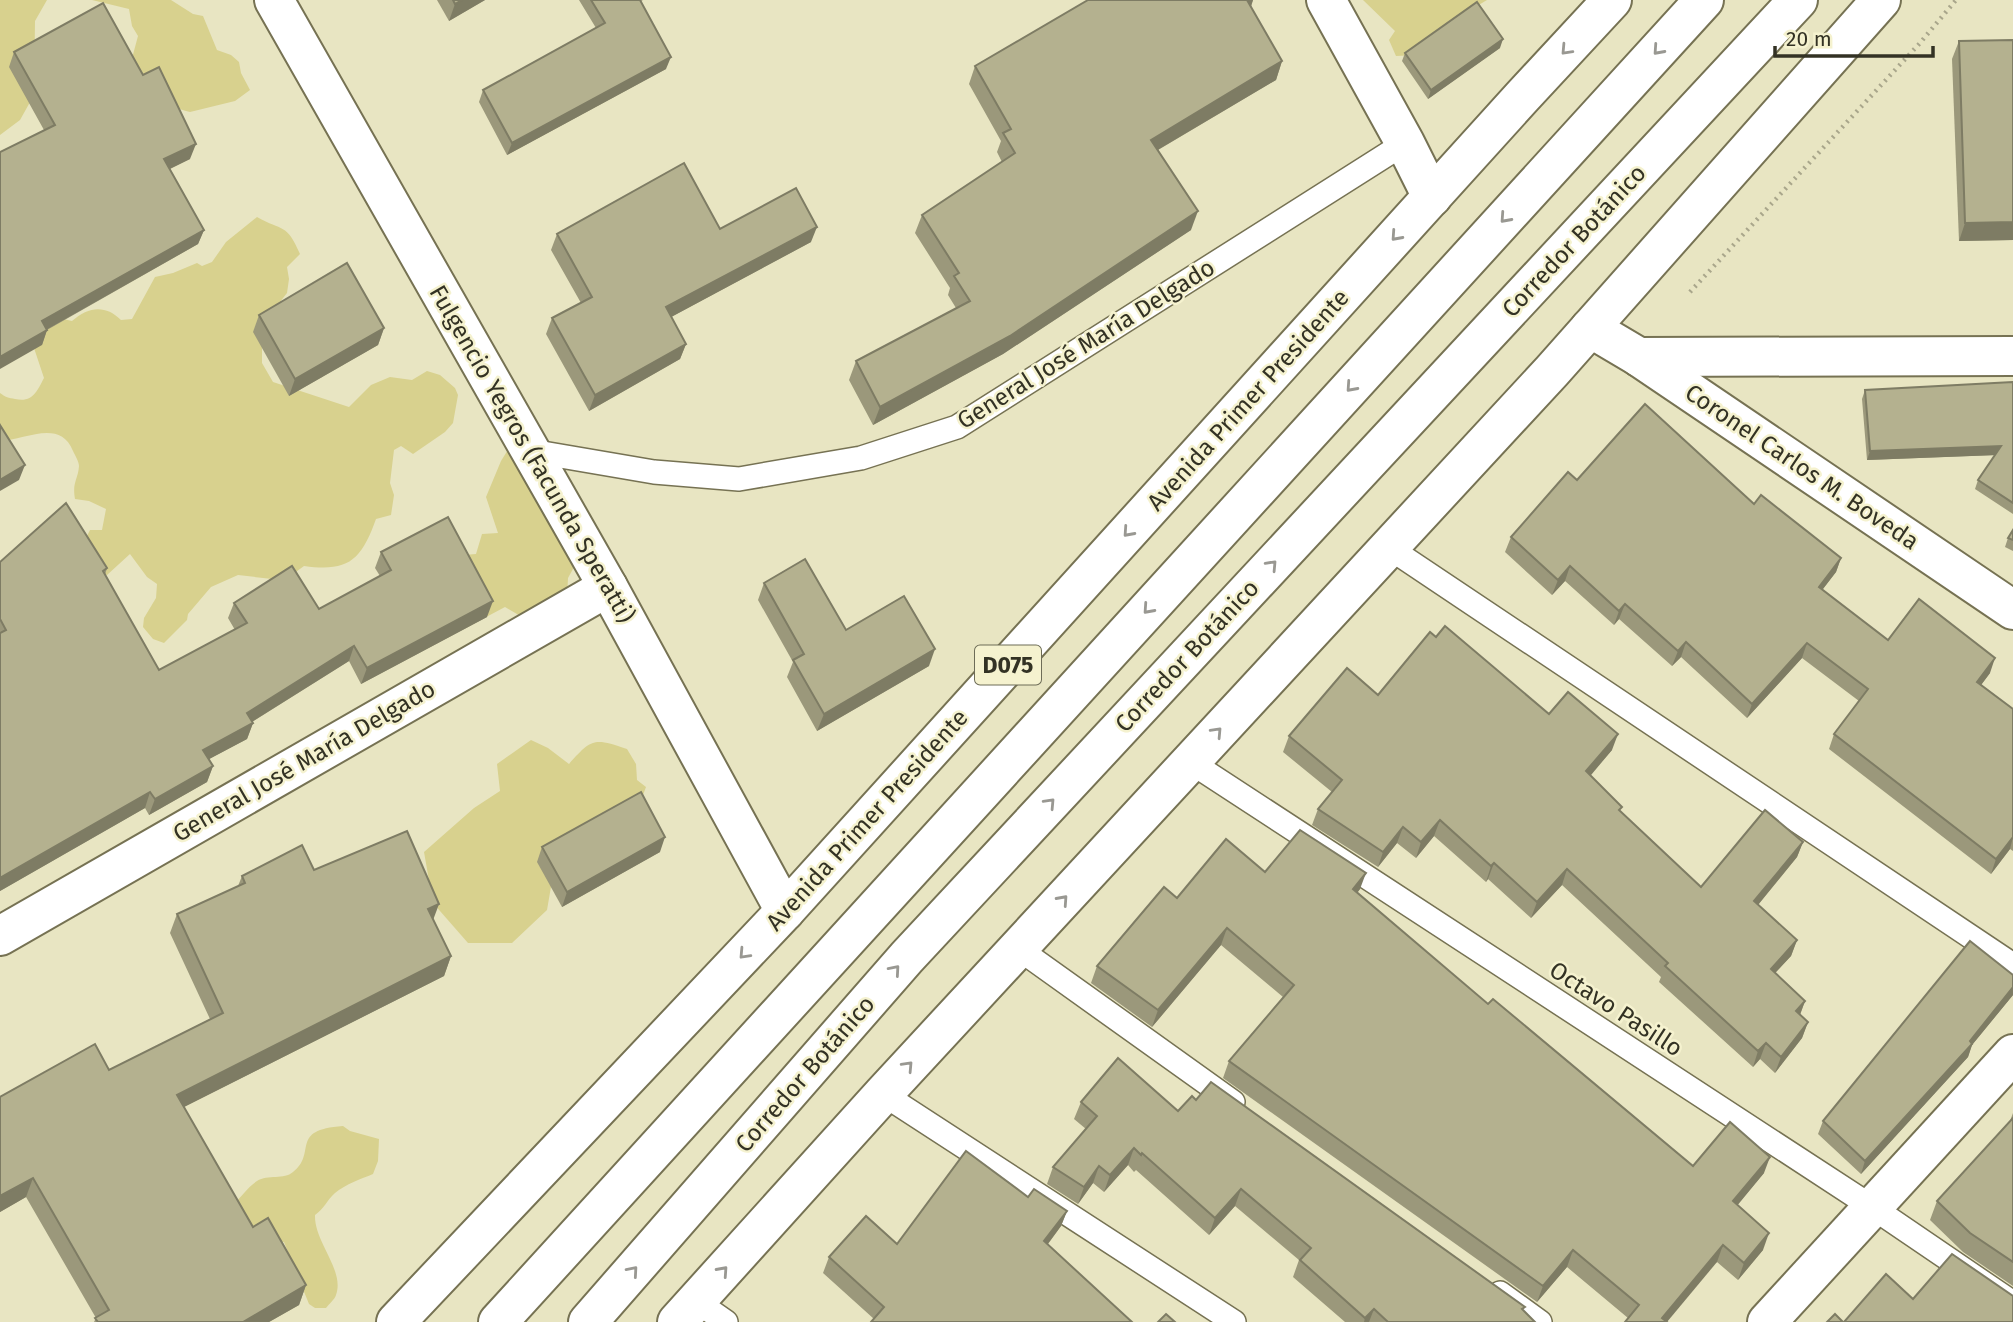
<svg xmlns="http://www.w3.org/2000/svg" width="2013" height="1322" font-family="'Fira Sans',sans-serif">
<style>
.green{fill:#d8d18e}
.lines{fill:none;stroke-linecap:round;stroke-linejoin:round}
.service-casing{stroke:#767253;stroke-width:26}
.minor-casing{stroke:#767253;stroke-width:42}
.tertiary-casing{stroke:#767253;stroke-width:42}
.trunk-casing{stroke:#767253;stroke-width:42}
.motorway-casing{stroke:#767253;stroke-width:42}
.path{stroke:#a9a68b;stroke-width:4.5;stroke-dasharray:2 5;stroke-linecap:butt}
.service{stroke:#fff;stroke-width:23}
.minor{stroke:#fff;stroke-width:38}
.tertiary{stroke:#fff;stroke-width:38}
.trunk{stroke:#fff;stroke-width:38}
.motorway{stroke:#fff;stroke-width:38}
.wall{fill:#9b987b}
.shaded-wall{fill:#7e7c64}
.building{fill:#b4b18f;stroke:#7e7c64;stroke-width:2}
.oneway{stroke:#999892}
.labels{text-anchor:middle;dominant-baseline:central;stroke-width:5;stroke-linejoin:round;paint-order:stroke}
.shield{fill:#f5f2cf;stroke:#6d6c57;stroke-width:2}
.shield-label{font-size:23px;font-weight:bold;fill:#333224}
.street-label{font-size:24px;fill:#333224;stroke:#f5f2cf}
</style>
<rect width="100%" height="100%" fill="#e8e5c2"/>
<!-- green -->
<g class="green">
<polygon points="0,0 47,0 35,21 34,95 20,120 0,135"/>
<path d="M92,0H171L193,14L203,16L217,50L231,55L239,62L241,73L250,90L235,101L190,112C164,107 147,80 131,62L138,36L132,26L129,9Z"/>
<polygon points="1363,0 1487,0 1477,6 1418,55 1396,56 1389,40 1395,31"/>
<path d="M257,217C283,232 286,222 300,254L287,267L289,279L287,293L262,325V363L273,382L349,407L371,385L390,377L412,380L427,371L440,375L455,388L458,395L453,423L445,432L413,454L401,446L394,450L390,483L394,495L391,515L376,519C361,561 348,572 304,566L293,574L272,579L238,575L211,587L188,614L187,620L164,643L153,639L143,627L144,618L156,598L157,584L147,577L130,554L107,575L92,573L82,546L90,530H102L106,509L89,501L75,499C72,482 78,480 79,466C79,462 75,455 73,451C60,418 25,440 0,441V393C5,397 9,398 15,399C33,403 37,391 44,378L31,339L59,318L72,321C88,307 105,304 121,320L132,319L155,277L173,273L197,263L202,266L212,262L226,242Z"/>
<polygon points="516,437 584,549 568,578 567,597 529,621 505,607 473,624 464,555 476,554 482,534 498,533 486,497 501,461"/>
<path d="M531,740L548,748L569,764C592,738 594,738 627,749L636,764L637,780L646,787L640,803L557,852L547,910L512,943H468L433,903L424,852L474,808L500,791L497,764Z"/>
<path d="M343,1126L350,1131L379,1139L378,1161L373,1174C361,1179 346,1184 335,1193C327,1200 324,1209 315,1215C314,1242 345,1270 336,1295C335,1299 329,1304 326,1308H315L309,1304L284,1242L190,1238C205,1227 220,1216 234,1204C241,1197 248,1187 257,1181C268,1174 284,1180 293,1172C318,1153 288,1130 343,1126Z"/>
</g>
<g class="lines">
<!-- service casing -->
<g class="service-casing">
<g id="service">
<polyline points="531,451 654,472 739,479 861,458 957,427 1405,143"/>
<polyline points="1388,547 2013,965"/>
<polyline points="1189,761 1872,1207 2013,1303"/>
<polyline points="1019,949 1233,1102"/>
<polyline points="883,1094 1234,1322"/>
<polyline points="1500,1293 1540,1322"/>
<polyline points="696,1301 726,1322"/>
</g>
</g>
<!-- minor casing -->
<g class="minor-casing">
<g id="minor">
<polyline points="274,0 608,587 785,911"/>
<polyline points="1326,0 1405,143 1432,197"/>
<polyline points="1639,357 2013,356"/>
<polyline points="0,936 608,587"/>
<polyline points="1767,1322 2013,1054"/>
</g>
</g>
<!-- tertiary casing -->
<g class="tertiary-casing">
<polyline id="tertiary" points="1590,328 1639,357 2013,610"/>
</g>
<!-- trunk casing -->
<g class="trunk-casing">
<g id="trunk">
<polyline points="396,1322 785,911 1522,97 1612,0"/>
<polyline points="677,1322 883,1094 1552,371 1881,0"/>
</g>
</g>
<!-- motorway casing -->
<g class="motorway-casing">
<g id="motorway">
<polyline points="498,1322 1704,0"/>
<polyline points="588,1322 907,957 1798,0"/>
</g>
</g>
<!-- path -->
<polyline class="path" points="1690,292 1920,43 1956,0"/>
<!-- service -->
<use href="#service" class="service"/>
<!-- minor -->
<use href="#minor" class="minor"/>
<!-- tertiary -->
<use href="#tertiary" class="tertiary"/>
<!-- trunk -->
<use href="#trunk" class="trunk"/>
<!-- motorway -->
<use href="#motorway" class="motorway"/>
</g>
<!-- wall -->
<g class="wall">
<polygon points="437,0 485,0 449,21"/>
<polygon points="579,0 643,0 641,1 666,69 507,155 479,102 483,90 596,28"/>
<polygon points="1088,0 1253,0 1251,7 1282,61 1276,80 1158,150 1191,230 1003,354 873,425 849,380 856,361 956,308 948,295 950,288 915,233 922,215 1002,162 997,152 1001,141 969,84 975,66"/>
<polygon points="1959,41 2013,240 1959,241 1952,59"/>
<polygon points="1500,48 1428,99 1402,61 1405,53"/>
<polygon points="14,52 190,159 170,169 204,230 198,244 47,330 42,345 44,130 9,67"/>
<polygon points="720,229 811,242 671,317 686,344 680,359 589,411 546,334 552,318 581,303 551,250 557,234"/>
<polygon points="259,315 384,328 378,345 289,396 253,332"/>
<polygon points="2013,382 2013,514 1975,489 1978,480 1995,455 1867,460 1862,399 1865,390"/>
<polygon points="1577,480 1754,504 1841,558 1836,572 1822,590 1888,640 1990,673 1981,685 2013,709 2013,851 2010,849 1991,874 1829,749 1834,734 1859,701 1802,658 1747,718 1681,657 1672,666 1619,619 1614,625 1565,581 1552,595 1505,552 1511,537"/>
<polygon points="2013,530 2013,551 2005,547 2008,538"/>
<polygon points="381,552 487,617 361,684 349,661 252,722 253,723 247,739 209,759 213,766 207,782 149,815 145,808 0,891 0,562 107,568 105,575 159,670 235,630 228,618 234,603 319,609 380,576 375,568"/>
<polygon points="764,583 846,630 929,666 817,731 787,677 793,662 758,600"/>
<polygon points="1436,637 1549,714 1612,750 1590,775 1620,811 1701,887 1803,842 1797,857 1758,905 1797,940 1791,956 1775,973 1805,1001 1800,1015 1808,1022 1802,1038 1775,1073 1760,1059 1753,1067 1659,982 1661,977 1562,885 1531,918 1488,879 1486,882 1434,836 1416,858 1397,843 1378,867 1312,825 1318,809 1332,792 1283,752 1289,736 1378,695"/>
<polygon points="542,847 660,852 562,907 537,862"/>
<polygon points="314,870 433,920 451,956 444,976 184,1107 253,1227 306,1285 299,1305 269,1322 94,1322 96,1318 26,1197 0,1212 0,1097 109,1070 210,1019 170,933 177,914 238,886 242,876"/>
<polygon points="1265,872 1360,889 1357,893 1488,1004 1693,1166 1764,1173 1737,1205 1763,1250 1738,1280 1717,1262 1628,1318 1567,1267 1537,1302 1223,1078 1229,1061 1283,997 1221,945 1152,1027 1091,983 1097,966 1177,898"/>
<polygon points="2013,975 2013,995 1972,1045 1968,1057 1861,1174 1818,1134 1823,1121"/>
<polygon points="1196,1100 1525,1307 1523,1310 1535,1322 1345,1322 1293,1277 1299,1260 1235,1206 1209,1235 1136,1170 1134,1172 1128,1165 1104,1192 1093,1183 1078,1204 1047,1184 1053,1167 1086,1129 1074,1119 1081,1102 1178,1111"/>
<polygon points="2013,1113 2013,1286 1963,1252 1930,1220 1937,1201 2010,1121"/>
<polygon points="1028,1197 1067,1211 1061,1226 1048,1244 874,1319 823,1273 829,1257 897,1244"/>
</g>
<!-- shaded-wall -->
<g class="shaded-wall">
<polygon points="462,0 485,0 449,21 455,4"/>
<polygon points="1246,0 1253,0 1249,11"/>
<polygon points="1503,39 1500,48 1428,99 1431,90"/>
<polygon points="671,57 666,69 507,155 512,143"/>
<polygon points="1282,61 1276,80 1144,158 1151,140"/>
<polygon points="196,144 190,159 159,174 164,159"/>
<polygon points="1198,211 1191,230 1003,354 873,425 880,407"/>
<polygon points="2013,222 2013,240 1959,241 1965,223"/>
<polygon points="817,227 811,242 660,323 666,307"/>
<polygon points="204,230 198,244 37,335 42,321"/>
<polygon points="384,328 378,345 289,396 295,379"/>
<polygon points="47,330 42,345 0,369 0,357"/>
<polygon points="686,344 680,359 589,411 595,395"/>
<polygon points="2001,446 1998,455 1867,460 1870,451"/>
<polygon points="25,465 19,480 0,491 0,480"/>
<polygon points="1841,558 1836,572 1813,602 1819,587"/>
<polygon points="1570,566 1565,581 1552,595 1558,580"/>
<polygon points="493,601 487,617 361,684 367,668"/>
<polygon points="1625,604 1619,619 1614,625 1619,611"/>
<polygon points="1686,642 1681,657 1672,666 1678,651"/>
<polygon points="1807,643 1802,658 1747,718 1752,704"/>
<polygon points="354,646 349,661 242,728 247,713"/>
<polygon points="935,649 929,666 817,731 824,714"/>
<polygon points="1995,658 1990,673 1972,697 1977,682"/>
<polygon points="253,723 247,739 198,765 203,750"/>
<polygon points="1618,734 1612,750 1581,787 1586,771"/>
<polygon points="213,766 207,782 149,815 155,799"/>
<polygon points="150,792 145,808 0,891 0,878"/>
<polygon points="1440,820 1434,836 1416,858 1421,842"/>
<polygon points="1403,827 1397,843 1378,867 1383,852"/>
<polygon points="665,837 660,852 562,907 567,892"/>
<polygon points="2013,837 2010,849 1991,874 1996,859"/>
<polygon points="1803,842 1797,857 1748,917 1754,901"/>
<polygon points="1494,863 1488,879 1486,882 1491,866"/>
<polygon points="1567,869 1562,885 1531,918 1537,902"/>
<polygon points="1366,873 1360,889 1347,906 1353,889"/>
<polygon points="439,904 432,923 428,909"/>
<polygon points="1227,928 1221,945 1152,1027 1158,1010"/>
<polygon points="1797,940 1791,956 1765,984 1771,969"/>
<polygon points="451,956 444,976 170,1114 177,1095"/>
<polygon points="2013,987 2013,995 1972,1045 1968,1057 1861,1174 1865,1161 1970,1041"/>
<polygon points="1805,1001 1799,1017 1796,1011"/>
<polygon points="1808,1022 1802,1038 1775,1073 1781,1057"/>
<polygon points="1766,1043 1760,1059 1753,1067 1758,1051"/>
<polygon points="1134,1148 1128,1165 1104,1192 1110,1175"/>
<polygon points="1770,1157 1764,1173 1727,1218 1733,1201"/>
<polygon points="1099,1166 1093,1183 1078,1204 1084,1187"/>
<polygon points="33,1178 26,1197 0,1212 0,1196"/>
<polygon points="1241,1189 1235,1206 1209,1235 1215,1218"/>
<polygon points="1067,1211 1061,1226 1038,1257 1044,1241"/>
<polygon points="1769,1233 1763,1250 1738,1280 1744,1263"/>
<polygon points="1723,1245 1717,1262 1667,1322 1662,1318"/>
<polygon points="1573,1250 1567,1267 1537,1302 1543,1286"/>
<polygon points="306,1285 299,1305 269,1322 243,1322"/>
<polygon points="1374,1309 1369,1322 1364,1322 1365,1318"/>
</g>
<!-- building -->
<g class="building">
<polygon points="453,0 462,0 455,4"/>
<polygon points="591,0 640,0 671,57 512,143 483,90 605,23"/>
<polygon points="1088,0 1247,0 1282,61 1151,140 1198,211 1010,336 880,407 856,361 970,301 954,276 959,273 922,215 1015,153 1003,133 1011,129 975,66"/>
<polygon points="1477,2 1503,39 1431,90 1405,53"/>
<polygon points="103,3 143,75 159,67 196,144 164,159 204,230 42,321 47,330 0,357 0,152 55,125 14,52"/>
<polygon points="2013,40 2013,222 1965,223 1959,41"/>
<polygon points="684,163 720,229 796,188 817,227 666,307 686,344 595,395 552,318 592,297 557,234"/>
<polygon points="347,263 384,328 295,379 259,315"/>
<polygon points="2013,382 2013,503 1978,480 2001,446 1870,451 1865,390"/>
<polygon points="1645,404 1754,504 1761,495 1841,558 1819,587 1888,640 1919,599 1995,658 1977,682 2013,709 2013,837 1996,859 1834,734 1868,689 1807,643 1752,704 1686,642 1678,651 1625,604 1619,611 1570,566 1558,580 1511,537 1568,472 1577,480"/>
<polygon points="0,425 25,465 0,480"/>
<polygon points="66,503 107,568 103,571 159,670 247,623 234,603 292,566 319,609 391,570 381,552 448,517 493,601 367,668 354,646 247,713 253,723 203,750 213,766 155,799 150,792 0,878 0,633 6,630 0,619 0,562"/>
<polygon points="2013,530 2013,540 2008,538"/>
<polygon points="805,559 846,630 904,596 935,649 824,714 793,660 804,654 764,583"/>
<polygon points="1445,626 1549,714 1568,692 1618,734 1586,771 1622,807 1619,810 1701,887 1765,810 1803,842 1754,901 1797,940 1771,969 1805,1001 1796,1011 1808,1022 1781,1057 1766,1043 1758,1051 1665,966 1668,963 1567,869 1537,902 1494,863 1491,866 1440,820 1421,842 1403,827 1383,852 1318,809 1342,780 1289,736 1347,668 1378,695 1430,632 1436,637"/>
<polygon points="641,792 665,837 567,892 542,847"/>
<polygon points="1300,830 1366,873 1353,889 1488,1004 1493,999 1693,1166 1730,1122 1770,1157 1733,1201 1769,1233 1744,1263 1723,1245 1662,1318 1667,1322 1625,1322 1639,1305 1573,1250 1543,1286 1229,1061 1294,985 1227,928 1158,1010 1097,966 1164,887 1177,898 1226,839 1265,872"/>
<polygon points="407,831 439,904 428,909 451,956 177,1095 253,1227 268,1218 306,1285 243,1322 98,1322 95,1318 109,1310 33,1178 0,1196 0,1097 95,1044 109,1070 223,1013 177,914 245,883 242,876 302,845 314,870"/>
<polygon points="1970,941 2013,975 2013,987 1970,1041 1972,1044 1865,1161 1823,1121"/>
<polygon points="1118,1058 1178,1111 1192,1096 1196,1100 1211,1082 1525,1307 1522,1309 1535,1322 1388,1322 1374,1309 1365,1318 1300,1260 1311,1248 1241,1189 1215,1218 1142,1153 1141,1155 1134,1148 1110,1175 1099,1166 1084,1187 1053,1167 1097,1116 1081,1102"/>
<polygon points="2013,1118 2013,1262 1970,1233 1937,1201"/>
<polygon points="966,1151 1028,1197 1034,1189 1067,1211 1044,1241 1132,1322 871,1322 884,1307 829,1257 866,1216 897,1244"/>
<polygon points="1952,1254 2013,1296 2013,1322 1844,1322 1886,1274 1913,1299"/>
<polygon points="1166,1314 1175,1322 1158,1322"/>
<polygon points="1835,1314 1843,1322 1827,1322"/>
</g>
<!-- one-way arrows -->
<defs><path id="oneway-chevron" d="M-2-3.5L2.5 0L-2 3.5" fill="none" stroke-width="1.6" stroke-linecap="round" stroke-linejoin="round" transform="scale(1.75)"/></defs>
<g class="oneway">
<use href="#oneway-chevron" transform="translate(1566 50) rotate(133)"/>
<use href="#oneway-chevron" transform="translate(1658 50) rotate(132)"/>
<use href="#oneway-chevron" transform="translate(1505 218) rotate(132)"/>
<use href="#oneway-chevron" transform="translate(1396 236) rotate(132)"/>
<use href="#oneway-chevron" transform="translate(1351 387) rotate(132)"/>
<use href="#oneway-chevron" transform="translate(1128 532) rotate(132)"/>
<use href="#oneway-chevron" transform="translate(1272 565) rotate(-47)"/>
<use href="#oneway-chevron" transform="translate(1148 609) rotate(132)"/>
<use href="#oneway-chevron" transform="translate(1217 732) rotate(-47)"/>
<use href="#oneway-chevron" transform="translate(1050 803) rotate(-47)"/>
<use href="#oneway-chevron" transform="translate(1063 900) rotate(-48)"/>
<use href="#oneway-chevron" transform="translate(744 954) rotate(133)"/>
<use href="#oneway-chevron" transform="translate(895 970) rotate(-49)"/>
<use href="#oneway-chevron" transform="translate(908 1066) rotate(-47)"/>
<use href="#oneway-chevron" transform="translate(633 1271) rotate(-49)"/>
<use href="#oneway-chevron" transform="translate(723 1271) rotate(-48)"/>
</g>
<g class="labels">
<!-- shield labels -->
<rect class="shield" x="975" y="645.5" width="66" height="39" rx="5"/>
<g class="shield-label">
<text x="1008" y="665">D075</text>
</g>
<!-- street labels -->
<g class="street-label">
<text transform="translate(1574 241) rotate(-47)">Corredor Botánico</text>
<text transform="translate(1086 344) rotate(-32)">General José María Delgado</text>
<text transform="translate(1248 400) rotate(-48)">Avenida Primer Presidente</text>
<text transform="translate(532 454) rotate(60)">Fulgencio Yegros (Facunda Speratti)</text>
<text transform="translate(1802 467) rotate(34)">Coronel Carlos M. Boveda</text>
<text transform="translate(1187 656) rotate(-47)">Corredor Botánico</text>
<text transform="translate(304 761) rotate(-30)">General José María Delgado</text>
<text transform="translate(867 820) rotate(-48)">Avenida Primer Presidente</text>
<text transform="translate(1616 1009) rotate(33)">Octavo Pasillo</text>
<text transform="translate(805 1074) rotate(-49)">Corredor Botánico</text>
</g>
</g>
<!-- scale -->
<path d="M1775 46v10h158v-10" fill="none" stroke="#333224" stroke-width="3.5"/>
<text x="1786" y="46" font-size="21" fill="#333224" stroke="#f5f2cf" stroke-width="5" paint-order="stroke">20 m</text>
</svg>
